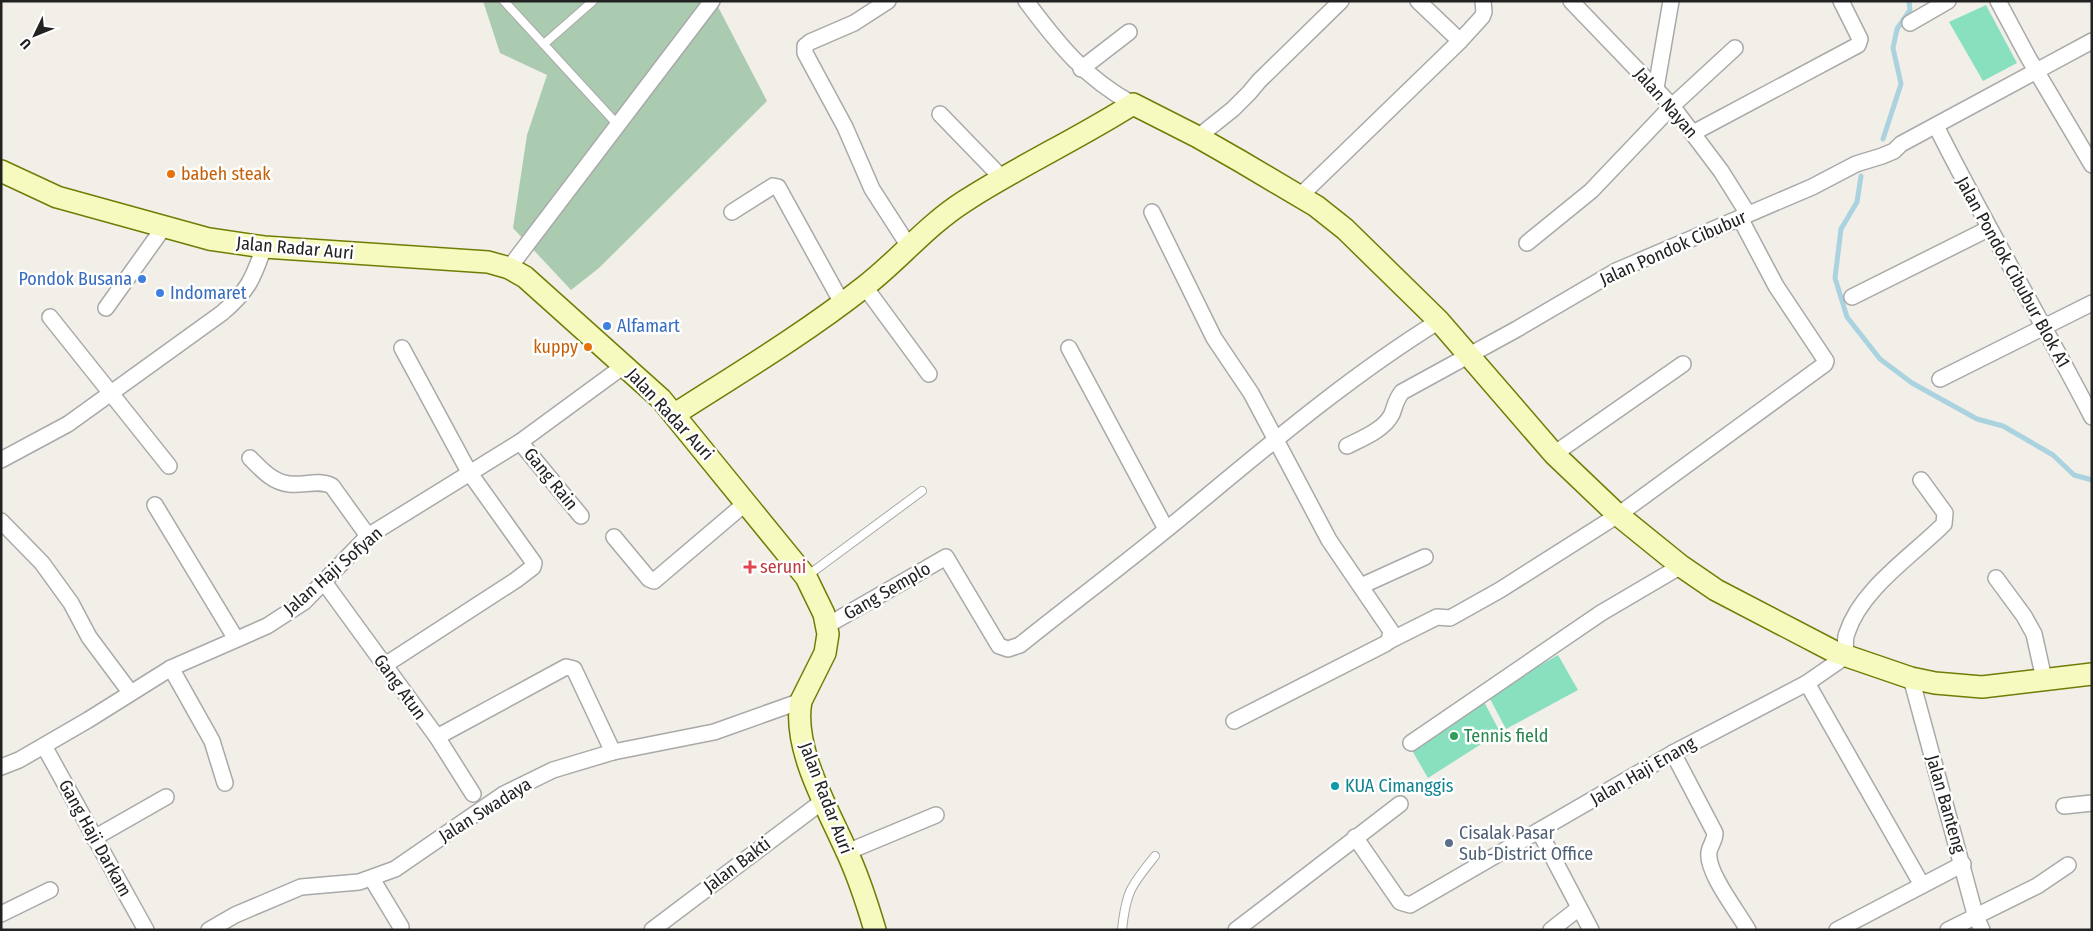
<svg xmlns="http://www.w3.org/2000/svg" width="2093" height="931" font-family="'Fira Sans Condensed',sans-serif">
<style>
.cemetery{fill:#aacbaf}
.pitch{fill:#88e0be}
.lines{fill:none;stroke-linecap:round;stroke-linejoin:round}
.stream{stroke:#aad3df;stroke-width:5}
.lane-casing{stroke:#a9a9a9;stroke-width:10}
.street-casing{stroke:#a9a9a9;stroke-width:18}
.secondary-casing{stroke:#707d05;stroke-width:24}
.lane{stroke:#fff;stroke-width:8}
.street{stroke:#fff;stroke-width:15}
.secondary{stroke:#f7fabf;stroke-width:21}
.food-dot{fill:#e8710a;stroke:#fff;stroke-width:2}
.shop-dot{fill:#3f7fe0;stroke:#fff;stroke-width:2}
.health-dot{fill:#e0444e;stroke:#fff;stroke-width:2}
.leisure-dot{fill:#2e9e5b;stroke:#fff;stroke-width:2}
.culture-dot{fill:#0f9aa8;stroke:#fff;stroke-width:2}
.service-dot{fill:#5c6f8a;stroke:#fff;stroke-width:2}
.labels{text-anchor:middle;dominant-baseline:central;stroke-width:5;stroke-linejoin:round;paint-order:stroke}
.street-label{font-size:18px;fill:#222;stroke:#fff}
.food-label{font-size:18px;fill:#c56008;stroke:#fff;text-anchor:start}
.shop-label{font-size:18px;fill:#366cbe;stroke:#fff;text-anchor:start}
.health-label{font-size:18px;fill:#be3a42;stroke:#fff;text-anchor:start}
.leisure-label{font-size:18px;fill:#27864d;stroke:#fff;text-anchor:start}
.culture-label{font-size:18px;fill:#0d838f;stroke:#fff;text-anchor:start}
.service-label{font-size:18px;fill:#4e5e75;stroke:#fff;text-anchor:start}
</style>
<rect width="100%" height="100%" fill="#f2efe9"/>
<!-- cemetery -->
<polygon class="cemetery" points="483,1 715,1 767,101 599,268 571,290 513,228 527,135 547,75 500,53"/>
<!-- pitch -->
<g class="pitch">
<polygon points="1986,5 2017,63 1983,81 1949,22"/>
<polygon points="1558,655 1578,690 1506,729 1488,695"/>
<polygon points="1482,698 1500,732 1428,778 1406,740"/>
</g>
<g class="lines">
<!-- stream -->
<g class="stream">
<polyline points="1883,139 1901,84 1893,48 1897,29 1910,10 1909,1"/>
<polyline points="1861,176 1857,202 1841,229 1835,278 1847,317 1880,359 1912,383 1977,419 2003,426 2053,455 2074,475 2092,480"/>
</g>
<!-- lane casing -->
<g class="lane-casing">
<g id="lane">
<polyline points="504,1 617,124"/>
<polyline points="544,44 593,1"/>
<polyline points="807,576 922,491"/>
<path d="M1122,930C1126,891 1131,886 1155,856"/>
</g>
</g>
<!-- street casing -->
<g class="street-casing">
<g id="street">
<polyline points="888,1 854,23 810,42 805,46 805,53 845,127 872,189 910,248"/>
<path d="M1026,1C1058,44 1086,79 1133,104"/>
<polyline points="1418,1 1460,41"/>
<polyline points="1571,1 1672,106 1721,171 1748,214"/>
<polyline points="1998,1 2028,57 2092,165"/>
<polyline points="1910,23 1948,1"/>
<polyline points="1081,69 1129,32"/>
<polyline points="1656,88 1671,1"/>
<polyline points="940,114 1003,179"/>
<path d="M1936,126C1985,224 2041,319 2092,417"/>
<polyline points="1693,133 1858,45 1860,39 1841,1"/>
<polyline points="1198,137 1233,109 1249,93 1259,81 1341,1"/>
<polyline points="1299,197 1460,41 1482,17 1484,12 1483,1"/>
<polyline points="732,212 773,186 778,187 842,303"/>
<polyline points="1152,212 1214,338 1251,393 1329,540 1391,631 1389,641 1385,644 1234,721"/>
<polyline points="1527,243 1591,191 1672,106 1735,48"/>
<polyline points="509,268 712,1"/>
<polyline points="865,287 929,374"/>
<polyline points="1852,297 1988,229"/>
<polyline points="106,308 164,227"/>
<polyline points="50,317 169,466"/>
<polyline points="1069,348 1166,529"/>
<polyline points="1940,379 2092,303"/>
<polyline points="520,442 581,516"/>
<path d="M1347,446C1363,438 1384,430 1392,414C1395,406 1396,399 1402,392L1517,329L1616,271L1812,187L1856,164L1882,156L1894,151L1901,144L2092,41"/>
<polyline points="1554,454 1683,364"/>
<path d="M250,458C261,469 272,482 289,484C303,486 319,479 332,486L368,536"/>
<path d="M1,460L68,424L222,313C248,291 253,279 264,247"/>
<polyline points="155,505 236,639"/>
<polyline points="1,521 42,563 71,603 89,637 130,692"/>
<polyline points="614,537 649,579 654,581 747,502"/>
<polyline points="1996,578 2024,616 2034,634 2044,679"/>
<polyline points="324,582 437,737 473,794"/>
<polyline points="1361,586 1425,557"/>
<path d="M828,625L946,557L999,646L1008,649L1020,645C1076,600 1134,557 1189,511C1270,444 1350,376 1439,321"/>
<polyline points="1389,641 1437,617 1450,618 1500,590 1618,515 1825,364 1826,361 1776,286 1740,218"/>
<polyline points="385,665 516,580 533,567 534,563 469,472 402,348"/>
<polyline points="171,668 212,741 225,783"/>
<polyline points="1911,678 1975,914 1982,930"/>
<polyline points="1807,683 1922,885"/>
<polyline points="437,737 566,667 574,669 613,752"/>
<polyline points="1411,743 1601,613 1681,566"/>
<polyline points="44,746 146,930"/>
<path d="M1673,753L1715,833C1715,841 1710,845 1709,852C1706,872 1738,912 1748,930"/>
<polyline points="1,767 19,760 88,720 171,668 267,626 304,602 368,536 520,442 625,365"/>
<polyline points="2064,806 2092,803"/>
<polyline points="1539,831 1591,930"/>
<path d="M1355,837L1400,902L1410,905L1673,753L1807,683L1846,656C1846,649 1844,640 1847,633C1861,589 1912,556 1944,524L1945,513L1921,480"/>
<polyline points="94,838 166,797"/>
<polyline points="847,852 936,815"/>
<polyline points="372,879 401,927"/>
<polyline points="1,914 50,890"/>
<polyline points="209,930 235,915 301,887 359,882 395,869 504,794 553,770 613,752 714,732 801,701"/>
<polyline points="652,930 823,801"/>
<polyline points="1236,930 1400,804"/>
<polyline points="1551,930 1579,908"/>
<polyline points="1837,930 1963,864"/>
<polyline points="1948,930 2037,886 2068,865"/>
</g>
</g>
<!-- secondary casing -->
<g class="secondary-casing">
<g id="secondary">
<path d="M1,171L57,197L209,239L264,247L488,262L509,268L525,277L661,399L806,577L824,614L828,634L825,653L801,701C792,748 828,809 846,850C858,875 867,903 875,930"/>
<path d="M675,414C739,373 804,334 864,287C899,260 927,225 965,201C1019,166 1078,139 1133,104L1198,137L1240,161L1316,206L1345,229L1439,321L1554,454L1618,515L1681,566L1716,590L1835,652L1911,678L1935,683L1982,687L2092,674"/>
</g>
</g>
<!-- lane -->
<use href="#lane" class="lane"/>
<!-- street -->
<use href="#street" class="street"/>
<!-- secondary -->
<use href="#secondary" class="secondary"/>
</g>
<!-- markers -->
<g class="food-dot">
<circle cx="171" cy="174" r="5"/>
<circle cx="588" cy="347" r="5"/>
</g>
<g class="shop-dot">
<circle cx="142" cy="279" r="5"/>
<circle cx="160" cy="293" r="5"/>
<circle cx="607" cy="326" r="5"/>
</g>
<path class="health-dot" d="M747.5 559.5h5v5h5v5h-5v5h-5v-5h-5v-5h5z"/>
<circle class="leisure-dot" cx="1454" cy="736" r="5"/>
<circle class="culture-dot" cx="1335" cy="786" r="5"/>
<circle class="service-dot" cx="1449" cy="843" r="5"/>
<g class="labels">
<!-- street labels -->
<g class="street-label">
<text transform="translate(1666 103) rotate(49)">Jalan Nayan</text>
<text transform="translate(295 248) rotate(5)">Jalan Radar Auri</text>
<text transform="translate(1673 248) rotate(-24)">Jalan Pondok Cibubur</text>
<text transform="translate(2013 272) rotate(61)">Jalan Pondok Cibubur Blok A1</text>
<text transform="translate(670 414) rotate(47)">Jalan Radar Auri</text>
<text transform="translate(551 479) rotate(51)">Gang Rain</text>
<text transform="translate(333 571) rotate(-41)">Jalan Haji Sofyan</text>
<text transform="translate(887 591) rotate(-30)">Gang Semplo</text>
<text transform="translate(400 687) rotate(54)">Gang Atun</text>
<text transform="translate(1643 771) rotate(-30)">Jalan Haji Enang</text>
<text transform="translate(826 798) rotate(69)">Jalan Radar Auri</text>
<text transform="translate(1946 804) rotate(74)">Jalan Banteng</text>
<text transform="translate(485 810) rotate(-32)">Jalan Swadaya</text>
<text transform="translate(95 838) rotate(61)">Gang Haji Darkam</text>
<text transform="translate(737 865) rotate(-37)">Jalan Bakti</text>
</g>
<!-- food labels -->
<g class="food-label">
<text x="181" y="174">babeh steak</text>
<text x="578" y="347" text-anchor="end">kuppy</text>
</g>
<!-- shop labels -->
<g class="shop-label">
<text x="132" y="279" text-anchor="end">Pondok Busana</text>
<text x="170" y="293">Indomaret</text>
<text x="617" y="326">Alfamart</text>
</g>
<!-- health labels -->
<g class="health-label">
<text x="760" y="567">seruni</text>
</g>
<!-- leisure labels -->
<g class="leisure-label">
<text x="1464" y="736">Tennis field</text>
</g>
<!-- culture labels -->
<g class="culture-label">
<text x="1345" y="786">KUA Cimanggis</text>
</g>
<!-- service labels -->
<g class="service-label">
<text x="1459" y="833">Cisalak Pasar<tspan x="1459" dy="21">Sub-District Office</tspan></text>
</g>
</g>
<!-- border -->
<rect width="2093" height="931" fill="none" stroke="#222222" stroke-width="5"/>
<!-- north arrow -->
<g transform="translate(35 35) rotate(227)" stroke="#ffffff" stroke-width="4" paint-order="stroke">
<path d="M0-4L9 19L0 12L-9 19Z" fill="#222222"/>
<text y="-8" font-size="14" font-weight="bold" text-anchor="middle" fill="#222222">U</text>
</g>
</svg>
